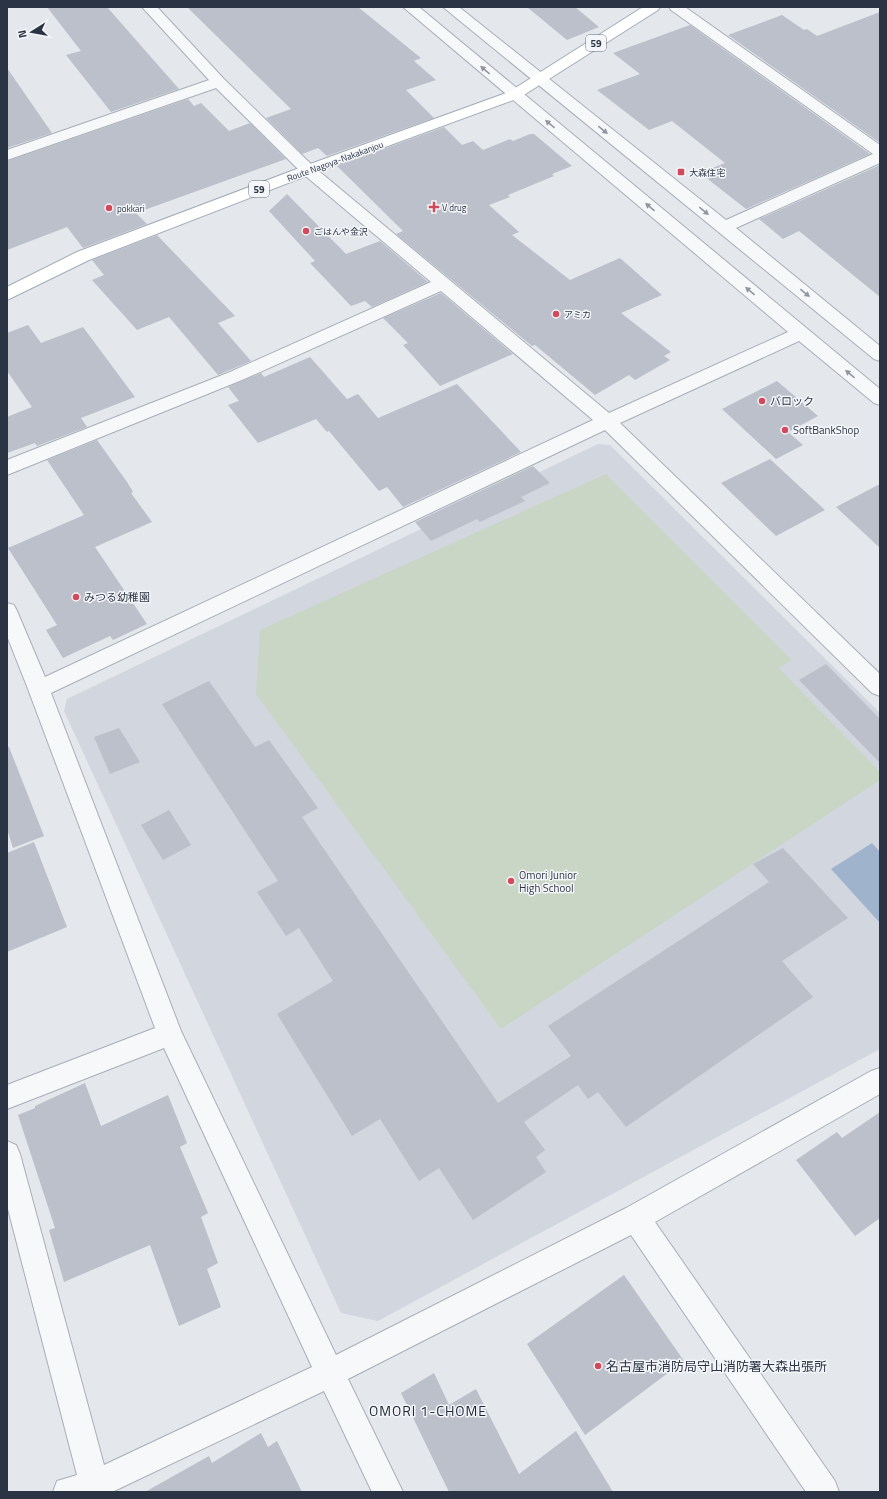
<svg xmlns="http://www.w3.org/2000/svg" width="887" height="1499" font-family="'Titillium Web','Noto Sans JP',sans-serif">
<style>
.built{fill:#d2d6de}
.green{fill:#c9d6c5}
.water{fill:#9fb4cc}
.building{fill:#bbc0ca}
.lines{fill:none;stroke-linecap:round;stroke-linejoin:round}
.minor-casing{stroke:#a9aeb7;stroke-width:2}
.major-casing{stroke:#a3abb8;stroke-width:2}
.minor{fill:#f7f8fa;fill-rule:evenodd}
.major{fill:#fff;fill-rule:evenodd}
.oneway{fill:#9196a0}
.poi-dot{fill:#d1495b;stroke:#f4f6f9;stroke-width:1.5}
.labels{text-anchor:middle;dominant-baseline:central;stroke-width:3;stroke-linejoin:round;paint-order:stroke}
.far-street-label{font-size:9px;fill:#2b3445;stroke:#f4f6f9}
.far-poi-label{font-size:9px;fill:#2b3445;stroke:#f4f6f9;text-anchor:start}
.shield{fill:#f4f6f9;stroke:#676e7b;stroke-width:1}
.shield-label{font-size:10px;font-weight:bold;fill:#2b3445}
.poi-label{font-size:11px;fill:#2b3445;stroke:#f4f6f9;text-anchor:start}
.near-poi-label{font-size:13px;fill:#2b3445;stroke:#f4f6f9;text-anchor:start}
.near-neighbourhood-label{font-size:14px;letter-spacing:1px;fill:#1d2536;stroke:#f4f6f9}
</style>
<rect width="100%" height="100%" fill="#e4e7ec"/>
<!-- built -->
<polygon class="built" points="598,444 610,445 880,713 880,1049 378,1321 341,1313 64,711 67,699"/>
<!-- green -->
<polygon class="green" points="606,474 792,660 779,668 880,772 880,780 501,1029 256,694 260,630"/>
<!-- water -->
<polygon class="water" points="872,843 880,852 880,923 831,869"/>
<!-- building -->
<g class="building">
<polygon points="47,7 107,7 179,89 111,112 66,55 81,51"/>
<polygon points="187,7 358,7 421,58 414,61 436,80 406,90 434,118 327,156 318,148 302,154 266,118 291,109"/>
<polygon points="527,7 575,7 599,27 567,40"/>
<polygon points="880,12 880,143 728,35 782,15 804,30 807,29 817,36"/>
<polygon points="690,25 712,41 870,154 746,209 700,173 725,163 672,121 649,130 597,90 640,74 613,53"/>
<polygon points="7,68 52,133 7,148"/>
<polygon points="188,99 194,106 201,103 229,131 250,123 286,159 136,213 147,224 83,248 67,227 7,250 7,161"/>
<polygon points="444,127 462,145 473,141 483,150 510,139 513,141 530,134 534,134 572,166 552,174 554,176 508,195 510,197 489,205 519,232 512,235 570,280 620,258 662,295 621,313 671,352 664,356 670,360 635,380 629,375 595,395 535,345 532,346 396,234 403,231 337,166"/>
<polygon points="880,165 880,297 799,231 783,239 759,219"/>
<polygon points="287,194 346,254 380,241 428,282 372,307 365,301 351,306 310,263 315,261 269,211"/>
<polygon points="157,235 235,316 218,323 251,361 218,375 169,317 137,330 92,280 104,275 92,260"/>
<polygon points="441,293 513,354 440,386 403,345 408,343 383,318"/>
<polygon points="28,325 41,343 83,327 135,397 81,418 87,427 37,446 35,443 7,453 7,417 32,407 7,371 7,333"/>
<polygon points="310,357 347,399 358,394 378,418 457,384 521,452 403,507 387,487 379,491 329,431 327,432 316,419 258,443 228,405 239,401 228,387 261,373 264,377"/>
<polygon points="777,381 818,416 788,432 803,445 776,459 722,409"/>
<polygon points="97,440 127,482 133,492 131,493 152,522 95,547 147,624 113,640 110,636 63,658 46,630 57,625 8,548 84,515 47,460"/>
<polygon points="770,459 825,510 776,536 721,483"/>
<polygon points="533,466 550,483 521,497 525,501 480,522 477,519 431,541 415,522"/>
<polygon points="880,484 880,548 836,507"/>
<polygon points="826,664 880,719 880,763 799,680"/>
<polygon points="209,681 255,747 269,740 318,808 302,817 498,1103 571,1056 548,1026 769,882 753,864 783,848 848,918 782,961 813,997 626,1127 598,1092 588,1099 578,1085 524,1122 545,1150 536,1157 546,1172 473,1220 439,1168 419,1181 380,1119 352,1136 277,1014 333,981 299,928 286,936 257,892 278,881 162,704"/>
<polygon points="119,728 140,762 110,774 94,737"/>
<polygon points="7,747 9,747 44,836 13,848 7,829"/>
<polygon points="169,810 191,845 163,860 141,825"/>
<polygon points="34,842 67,927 7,952 7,853"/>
<polygon points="85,1083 101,1126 168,1095 187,1143 180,1147 208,1213 201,1217 218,1263 207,1269 221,1307 179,1326 150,1245 64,1282 49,1230 55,1228 18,1115 35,1108 35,1106"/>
<polygon points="880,1112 880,1218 855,1236 796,1160 837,1132 842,1138"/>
<polygon points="624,1275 684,1361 585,1435 527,1344"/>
<polygon points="434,1373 449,1405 476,1389 519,1474 576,1431 613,1492 449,1492 401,1393"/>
<polygon points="261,1433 268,1447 277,1441 302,1492 145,1492 209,1456 212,1463"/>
</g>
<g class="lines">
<!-- minor casing -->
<g class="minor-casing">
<g id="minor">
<polygon points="142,7 157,7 224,79 314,167 609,413 788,332 403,7 419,7 880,389 880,405 874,403 799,341 620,423 880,674 880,696 872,693 605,430 51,693 181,1031 336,1355 626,1208 871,1071 880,1068 880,1094 655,1222 835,1481 839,1492 806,1492 631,1235 348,1379 403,1492 372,1492 324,1391 112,1492 53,1492 57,1481 77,1475 7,1205 7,1141 16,1145 20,1154 104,1465 312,1367 164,1048 7,1109 7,1085 155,1028 28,689 7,636 7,603 14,605 17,611 45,677 593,420 441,291 242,380 7,475 7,460 230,372 431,282 302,173 216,88 7,160 7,150 209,80"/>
<polygon points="443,7 459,7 726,220 873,154 671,10 669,7 685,7 880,145 880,163 736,228 880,346 880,361 874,359"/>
</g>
</g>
<!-- major casing -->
<g class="major-casing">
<polygon id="major" points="643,7 660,7 658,10 519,98 314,173 89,260 7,300 7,287 77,252 302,167 509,92"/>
</g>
<!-- minor -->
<use href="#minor" class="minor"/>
<!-- major -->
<use href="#major" class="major"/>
</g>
<!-- one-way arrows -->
<defs><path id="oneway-solid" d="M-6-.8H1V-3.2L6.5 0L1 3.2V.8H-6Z"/></defs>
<g class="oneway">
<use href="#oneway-solid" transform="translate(485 70) rotate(-140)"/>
<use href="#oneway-solid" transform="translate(550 124) rotate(-140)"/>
<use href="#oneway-solid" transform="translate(603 130) rotate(39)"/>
<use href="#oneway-solid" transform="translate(650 207) rotate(-140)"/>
<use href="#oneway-solid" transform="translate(704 211) rotate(39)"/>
<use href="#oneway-solid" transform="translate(750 291) rotate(-140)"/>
<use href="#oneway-solid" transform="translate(805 293) rotate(39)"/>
<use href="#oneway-solid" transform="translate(850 374) rotate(-140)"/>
</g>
<!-- markers -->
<g class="poi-dot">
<rect x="677" y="168" width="8" height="8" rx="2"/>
<path d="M432 201h4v4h4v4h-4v4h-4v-4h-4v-4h4z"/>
<circle cx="109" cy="208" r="4"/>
<circle cx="306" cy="231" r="4"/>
<circle cx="556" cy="314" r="4"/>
<circle cx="762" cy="401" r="4"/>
<circle cx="785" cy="430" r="4"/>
<circle cx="76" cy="597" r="4"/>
<circle cx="511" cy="881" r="4"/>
<circle cx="598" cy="1366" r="4"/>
</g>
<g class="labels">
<!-- far-street labels -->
<g class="far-street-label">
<text transform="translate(335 161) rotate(-20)">Route Nagoya-Nakakanjou</text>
</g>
<!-- far-poi labels -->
<g class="far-poi-label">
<text x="689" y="172">大森住宅</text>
<text x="442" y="207">V drug</text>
<text x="117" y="208">pokkari</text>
<text x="314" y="231">ごはんや金沢</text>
<text x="564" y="314">アミカ</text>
</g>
<!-- shield labels -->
<g class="shield">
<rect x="586" y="35" width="20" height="16" rx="3"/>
<rect x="249" y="181" width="20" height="16" rx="3"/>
</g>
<g class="shield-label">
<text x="596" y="43">59</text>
<text x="259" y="189">59</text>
</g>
<!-- poi labels -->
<g class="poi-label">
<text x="770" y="401">バロック</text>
<text x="793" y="430">SoftBankShop</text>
<text x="84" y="597">みつる幼稚園</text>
<text x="519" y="875">Omori Junior<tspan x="519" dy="13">High School</tspan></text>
</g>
<!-- near-poi labels -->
<g class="near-poi-label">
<text x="606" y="1366">名古屋市消防局守山消防署大森出張所</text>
</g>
<!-- near-neighbourhood labels -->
<g class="near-neighbourhood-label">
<text x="428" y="1410">OMORI 1-CHOME</text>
</g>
</g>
<!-- border -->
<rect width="887" height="1499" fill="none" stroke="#2b3445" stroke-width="16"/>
<!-- north arrow -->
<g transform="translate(32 32) rotate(259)" stroke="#f4f6f9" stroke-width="3" paint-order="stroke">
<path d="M0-3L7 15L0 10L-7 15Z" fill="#2b3445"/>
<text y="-6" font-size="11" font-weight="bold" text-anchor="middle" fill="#2b3445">N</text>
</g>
</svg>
